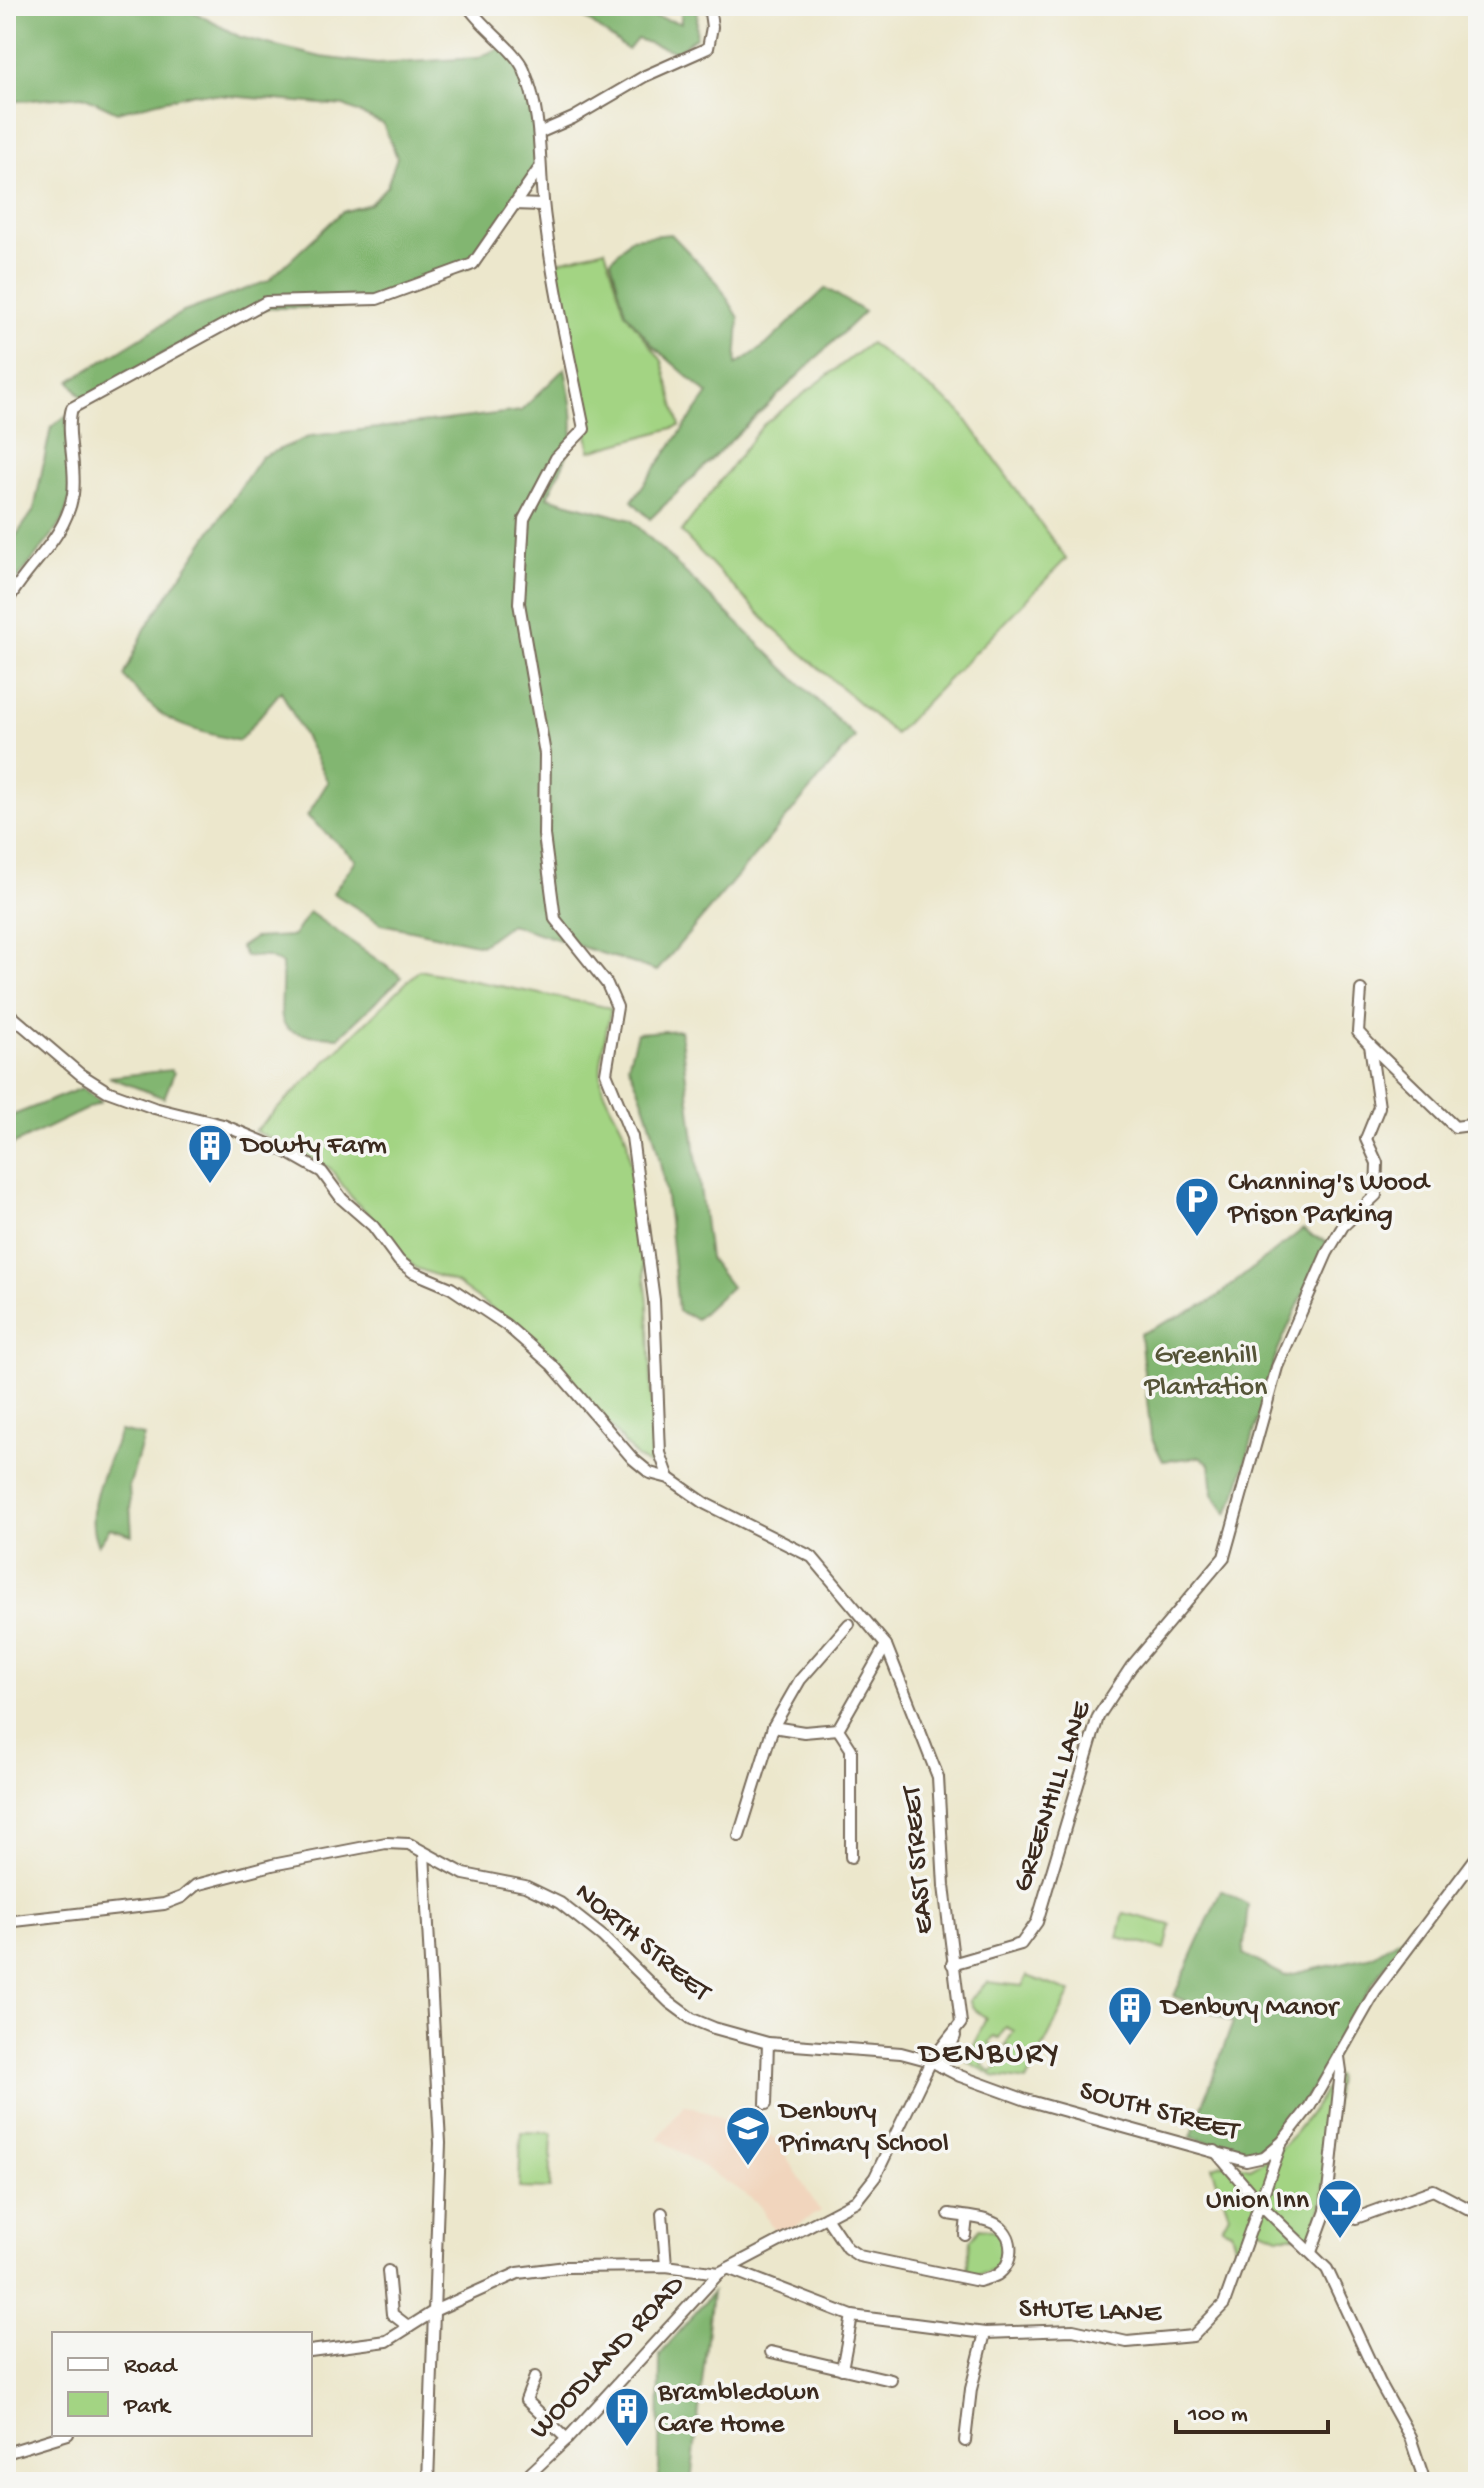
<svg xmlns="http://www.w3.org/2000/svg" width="1484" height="2488" font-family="'Gochi Hand',sans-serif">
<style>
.built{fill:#f1d5bd}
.green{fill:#a3d483;stroke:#6f7f50;stroke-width:2;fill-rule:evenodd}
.forest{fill:#82b671;stroke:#5e7048;stroke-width:2}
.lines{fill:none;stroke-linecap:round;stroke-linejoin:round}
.street-casing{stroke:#796c5b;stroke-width:14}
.street{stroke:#fff;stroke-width:10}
.labels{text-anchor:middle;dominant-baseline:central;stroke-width:7;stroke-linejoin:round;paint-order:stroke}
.poi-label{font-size:28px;fill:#3b2a1e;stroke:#f6f6f2;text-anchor:start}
.park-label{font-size:28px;fill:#555437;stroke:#f6f6f2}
.street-label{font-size:28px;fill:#3b2a1e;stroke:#f6f6f2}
.quarter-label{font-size:32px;letter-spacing:2px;fill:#3b2a1e;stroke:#f6f6f2}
</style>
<rect width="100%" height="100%" fill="#f6f6f2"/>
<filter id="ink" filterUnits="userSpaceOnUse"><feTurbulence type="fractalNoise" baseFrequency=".0125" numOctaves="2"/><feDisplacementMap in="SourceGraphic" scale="16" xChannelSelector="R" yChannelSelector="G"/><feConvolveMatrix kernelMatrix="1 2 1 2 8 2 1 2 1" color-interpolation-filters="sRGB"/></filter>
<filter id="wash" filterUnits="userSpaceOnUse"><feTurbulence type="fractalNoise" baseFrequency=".006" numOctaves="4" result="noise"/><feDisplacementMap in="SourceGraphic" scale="32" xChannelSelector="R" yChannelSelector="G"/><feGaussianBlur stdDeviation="1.8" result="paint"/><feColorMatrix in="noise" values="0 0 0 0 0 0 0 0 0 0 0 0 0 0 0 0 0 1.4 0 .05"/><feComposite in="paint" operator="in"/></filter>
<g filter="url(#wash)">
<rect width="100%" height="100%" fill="#ece7cc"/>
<!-- built -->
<polygon class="built" points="685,2104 775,2138 820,2211 778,2237 760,2206 747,2195 658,2138"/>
<!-- green -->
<g class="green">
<polygon points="605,249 625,312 662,361 680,426 590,451 556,262"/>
<polygon points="870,343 960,411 1066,559 895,734 775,630 681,532 763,425"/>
<path d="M419,970L611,1008C607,1032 596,1065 603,1089C609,1107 621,1121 627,1140L648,1302L654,1453L662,1472L636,1457L556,1361L510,1322L456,1283L416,1268L402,1256L385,1230L352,1198L330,1168L255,1131Z"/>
<polygon points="1124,1913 1171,1925 1165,1950 1118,1937"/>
<path d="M1027,1976L1071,1992L1026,2081L994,2076L967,2061L986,2018L974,2009L969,2001L987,1982L1022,1986ZM1006,2027L1014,2031L1005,2045L1012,2049L1007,2056L1002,2054L999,2058L1003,2062L992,2072L982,2065L993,2047L989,2043L994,2036L999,2038Z"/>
<path d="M1335,2075L1337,2077L1322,2206L1311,2236H1279L1249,2224L1240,2250L1236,2248L1231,2231L1222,2227L1229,2214L1212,2167L1229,2162L1250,2168C1293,2147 1309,2114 1335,2075Z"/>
<polygon points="521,2132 552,2133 550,2189 519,2188"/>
<path d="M980,2228L998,2231C1018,2256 995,2280 967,2273L970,2241Z"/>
</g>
<!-- forest -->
<g class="forest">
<polygon points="6,6 183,6 240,37 321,57 377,64 477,58 503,47 522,66 532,95 538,170 470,267 359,307 267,308 182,343 83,399 70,381 181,313 268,281 342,212 370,204 387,186 397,157 383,124 344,106 194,93 117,112 83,96 6,102"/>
<polygon points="568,6 632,6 638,13 681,23 681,6 698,6 696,37 676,52 637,39 628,50"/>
<polygon points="671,234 718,283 739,318 736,365 766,345 826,288 864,312 650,519 632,501 708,394 653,346 625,312 611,260 631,238"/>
<path d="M565,368C577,434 578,437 547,497L631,520L855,737L657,971L510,924L481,945L382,924L333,893L356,860L307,816L328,782L281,691L239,741C179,726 164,726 124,676L145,629L261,457L311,436L521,411Z"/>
<polygon points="66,416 76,479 63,521 6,594 6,550 34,510 51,427"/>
<path d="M309,912L402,977L339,1037C263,1035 285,1024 282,964L268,957L245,956L240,947L254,938L293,936Z"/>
<path d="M680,1030L709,1258L731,1287L696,1319L678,1311C670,1227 666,1142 628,1065L637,1033Z"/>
<polygon points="171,1070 174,1073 164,1098 109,1077"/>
<polygon points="82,1088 101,1102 6,1148 6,1118"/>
<polygon points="1303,1229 1312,1236 1327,1241 1277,1352 1236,1496 1227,1514 1213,1494 1210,1464 1200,1457 1163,1461 1151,1437 1140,1334 1210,1302"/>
<path d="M120,1431L144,1436L129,1487L132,1535L110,1528L98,1545C81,1511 108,1464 120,1431Z"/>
<path d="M1221,1890L1248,1905L1243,1954L1285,1976L1372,1956L1412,1931C1400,1947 1386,1963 1375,1980C1345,2029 1302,2126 1252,2154L1191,2137L1233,2022L1174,1996Z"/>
<polygon points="712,2293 691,2482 659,2482 660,2355"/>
</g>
</g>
<g filter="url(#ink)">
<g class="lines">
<!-- street casing -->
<g class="street-casing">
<g id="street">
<path d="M468,6C482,28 515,49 524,70C544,118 538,169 545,219C554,290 570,360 584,429L556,458L524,519L519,603L545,754L544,835L555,919L607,984L617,1007L606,1073L632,1137L654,1300L660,1453L669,1478"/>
<polyline points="541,132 573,118 645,76 708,48 712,27 709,6"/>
<polyline points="513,204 543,205"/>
<path d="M6,604C26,565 65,541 73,494C77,465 65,433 72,408L266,302L377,299L473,264L538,170"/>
<polyline points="6,1011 80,1074 107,1091 154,1108 223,1125 285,1151 322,1172 342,1199 373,1226 399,1261 413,1272 451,1288 505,1324 552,1365 633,1459 650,1473 669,1478 706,1504 812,1557 886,1645 938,1777 944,1886 961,2023 931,2061 875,2177 856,2201 719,2273 567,2439 521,2482"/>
<polyline points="1370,1045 1455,1127 1478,1124"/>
<polyline points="773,1727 804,1732 838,1729"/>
<polyline points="739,1836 773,1727 800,1680 849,1624"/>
<polyline points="424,1853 440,2143 428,2482"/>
<polyline points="851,1857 851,1749 838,1729 886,1645"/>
<polyline points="6,1922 164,1904 182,1897 196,1885 272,1865 386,1843 409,1844 464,1874 525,1886 560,1903 602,1936 669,2002 692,2019 714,2028 768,2043 901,2053 931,2061 960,2076 1026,2100 1246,2161 1264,2157 1282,2142 1310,2106 1375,1992 1478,1855"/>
<polyline points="952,1964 1021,1944 1037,1922 1098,1717 1131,1667 1224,1557 1277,1367 1327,1253 1343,1226 1376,1195 1377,1163 1366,1139 1379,1107 1370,1045 1358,1032 1361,990"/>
<polyline points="942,2067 955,2036"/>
<polyline points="766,2104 768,2043"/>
<polyline points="1215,2151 1260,2204 1327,2269 1380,2383 1410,2437 1425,2482"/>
<polyline points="1326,2211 1356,2218 1433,2190 1471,2210 1478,2209"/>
<polyline points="662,2213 666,2266"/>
<path d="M826,2217L847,2248L859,2256L979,2281C984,2279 992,2278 997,2275C1014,2264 1015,2238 999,2226C986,2217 965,2217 949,2214"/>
<polyline points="965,2235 967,2217"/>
<polyline points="1311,2252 1326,2211 1341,2071 1339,2057"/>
<polyline points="730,2269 852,2316 985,2333 1073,2330 1127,2342 1193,2336 1224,2304 1281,2144"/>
<polyline points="388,2271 392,2314 409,2327"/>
<polyline points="310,2351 387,2341 436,2310 518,2273 566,2267 666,2266 719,2273"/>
<polyline points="771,2352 891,2380"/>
<polyline points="842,2369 852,2316"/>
<polyline points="535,2377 526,2400 567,2439"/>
<polyline points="965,2441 971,2389 985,2333"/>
<polyline points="6,2453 68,2434"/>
</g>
</g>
<!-- street -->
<use href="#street" class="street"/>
</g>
</g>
<!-- icons -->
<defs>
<g id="building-pin" transform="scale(2.3)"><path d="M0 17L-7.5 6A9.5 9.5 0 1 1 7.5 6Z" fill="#1f6fb2" stroke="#f6f6f2"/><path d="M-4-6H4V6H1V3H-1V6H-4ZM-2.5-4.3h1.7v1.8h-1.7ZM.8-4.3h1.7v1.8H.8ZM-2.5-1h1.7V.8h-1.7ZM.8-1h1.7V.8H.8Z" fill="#fff"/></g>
<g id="parking-pin" transform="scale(2.3)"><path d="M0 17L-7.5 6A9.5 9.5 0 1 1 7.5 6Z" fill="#1f6fb2" stroke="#f6f6f2"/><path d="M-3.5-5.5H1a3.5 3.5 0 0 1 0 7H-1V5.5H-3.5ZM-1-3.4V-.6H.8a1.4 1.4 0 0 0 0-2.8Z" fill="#fff"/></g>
<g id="school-pin" transform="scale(2.3)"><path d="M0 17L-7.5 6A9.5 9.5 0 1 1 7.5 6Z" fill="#1f6fb2" stroke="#f6f6f2"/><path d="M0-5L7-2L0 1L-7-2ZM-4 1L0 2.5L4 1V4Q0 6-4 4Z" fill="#fff"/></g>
<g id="bar-pin" transform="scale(2.3)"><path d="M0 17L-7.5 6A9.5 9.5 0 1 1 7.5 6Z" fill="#1f6fb2" stroke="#f6f6f2"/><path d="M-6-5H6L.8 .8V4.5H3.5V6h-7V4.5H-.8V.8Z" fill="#fff"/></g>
</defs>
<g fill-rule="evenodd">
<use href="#building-pin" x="210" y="1146"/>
<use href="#parking-pin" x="1197" y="1199"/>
<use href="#building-pin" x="1130" y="2008"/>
<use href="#school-pin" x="748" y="2128"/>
<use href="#bar-pin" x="1340" y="2201"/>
<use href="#building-pin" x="627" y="2409"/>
</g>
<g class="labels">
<!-- poi labels -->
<g class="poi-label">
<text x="241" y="1146">Dowty Farm</text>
<text x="1228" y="1183">Channing's Wood<tspan x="1228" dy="32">Prison Parking</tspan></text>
<text x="1161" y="2008">Denbury Manor</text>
<text x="779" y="2112">Denbury<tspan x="779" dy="32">Primary School</tspan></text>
<text x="1309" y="2201" text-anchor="end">Union Inn</text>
<text x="658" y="2393">Brambledown<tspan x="658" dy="32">Care Home</tspan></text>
</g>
<!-- park labels -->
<g class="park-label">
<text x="1206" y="1356">Greenhill<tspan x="1206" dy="32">Plantation</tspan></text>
</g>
<!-- street labels -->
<g class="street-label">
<text transform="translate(1053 1797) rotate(-72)">GREENHILL LANE</text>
<text transform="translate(919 1860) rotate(-95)">EAST STREET</text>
<text transform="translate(642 1943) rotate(40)">NORTH STREET</text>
<text transform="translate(1159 2112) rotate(15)">SOUTH STREET</text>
<text transform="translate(1090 2312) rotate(2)">SHUTE LANE</text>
<text transform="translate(608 2358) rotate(-47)">WOODLAND ROAD</text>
</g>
<!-- quarter labels -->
<g class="quarter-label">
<text x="990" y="2055">DENBURY</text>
</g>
</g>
<!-- margin -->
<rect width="1484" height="2488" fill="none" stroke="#f6f6f2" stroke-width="32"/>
<!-- legend -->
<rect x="52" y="2332" width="260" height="104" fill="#f6f6f2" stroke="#aba49d" stroke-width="2"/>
<rect x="68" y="2358" width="40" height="12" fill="#ffffff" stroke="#aba49d" stroke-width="2"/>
<text x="124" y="2372" font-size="24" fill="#3b2a1e">Road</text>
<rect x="68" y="2392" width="40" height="24" fill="#a3d483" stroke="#aba49d" stroke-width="2"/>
<text x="124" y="2412" font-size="24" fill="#3b2a1e">Park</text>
<!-- scale -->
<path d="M1176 2420v12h152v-12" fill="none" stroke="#3b2a1e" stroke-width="4"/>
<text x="1188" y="2420" font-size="24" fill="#3b2a1e" stroke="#f6f6f2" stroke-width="6" paint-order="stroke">100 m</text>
</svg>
